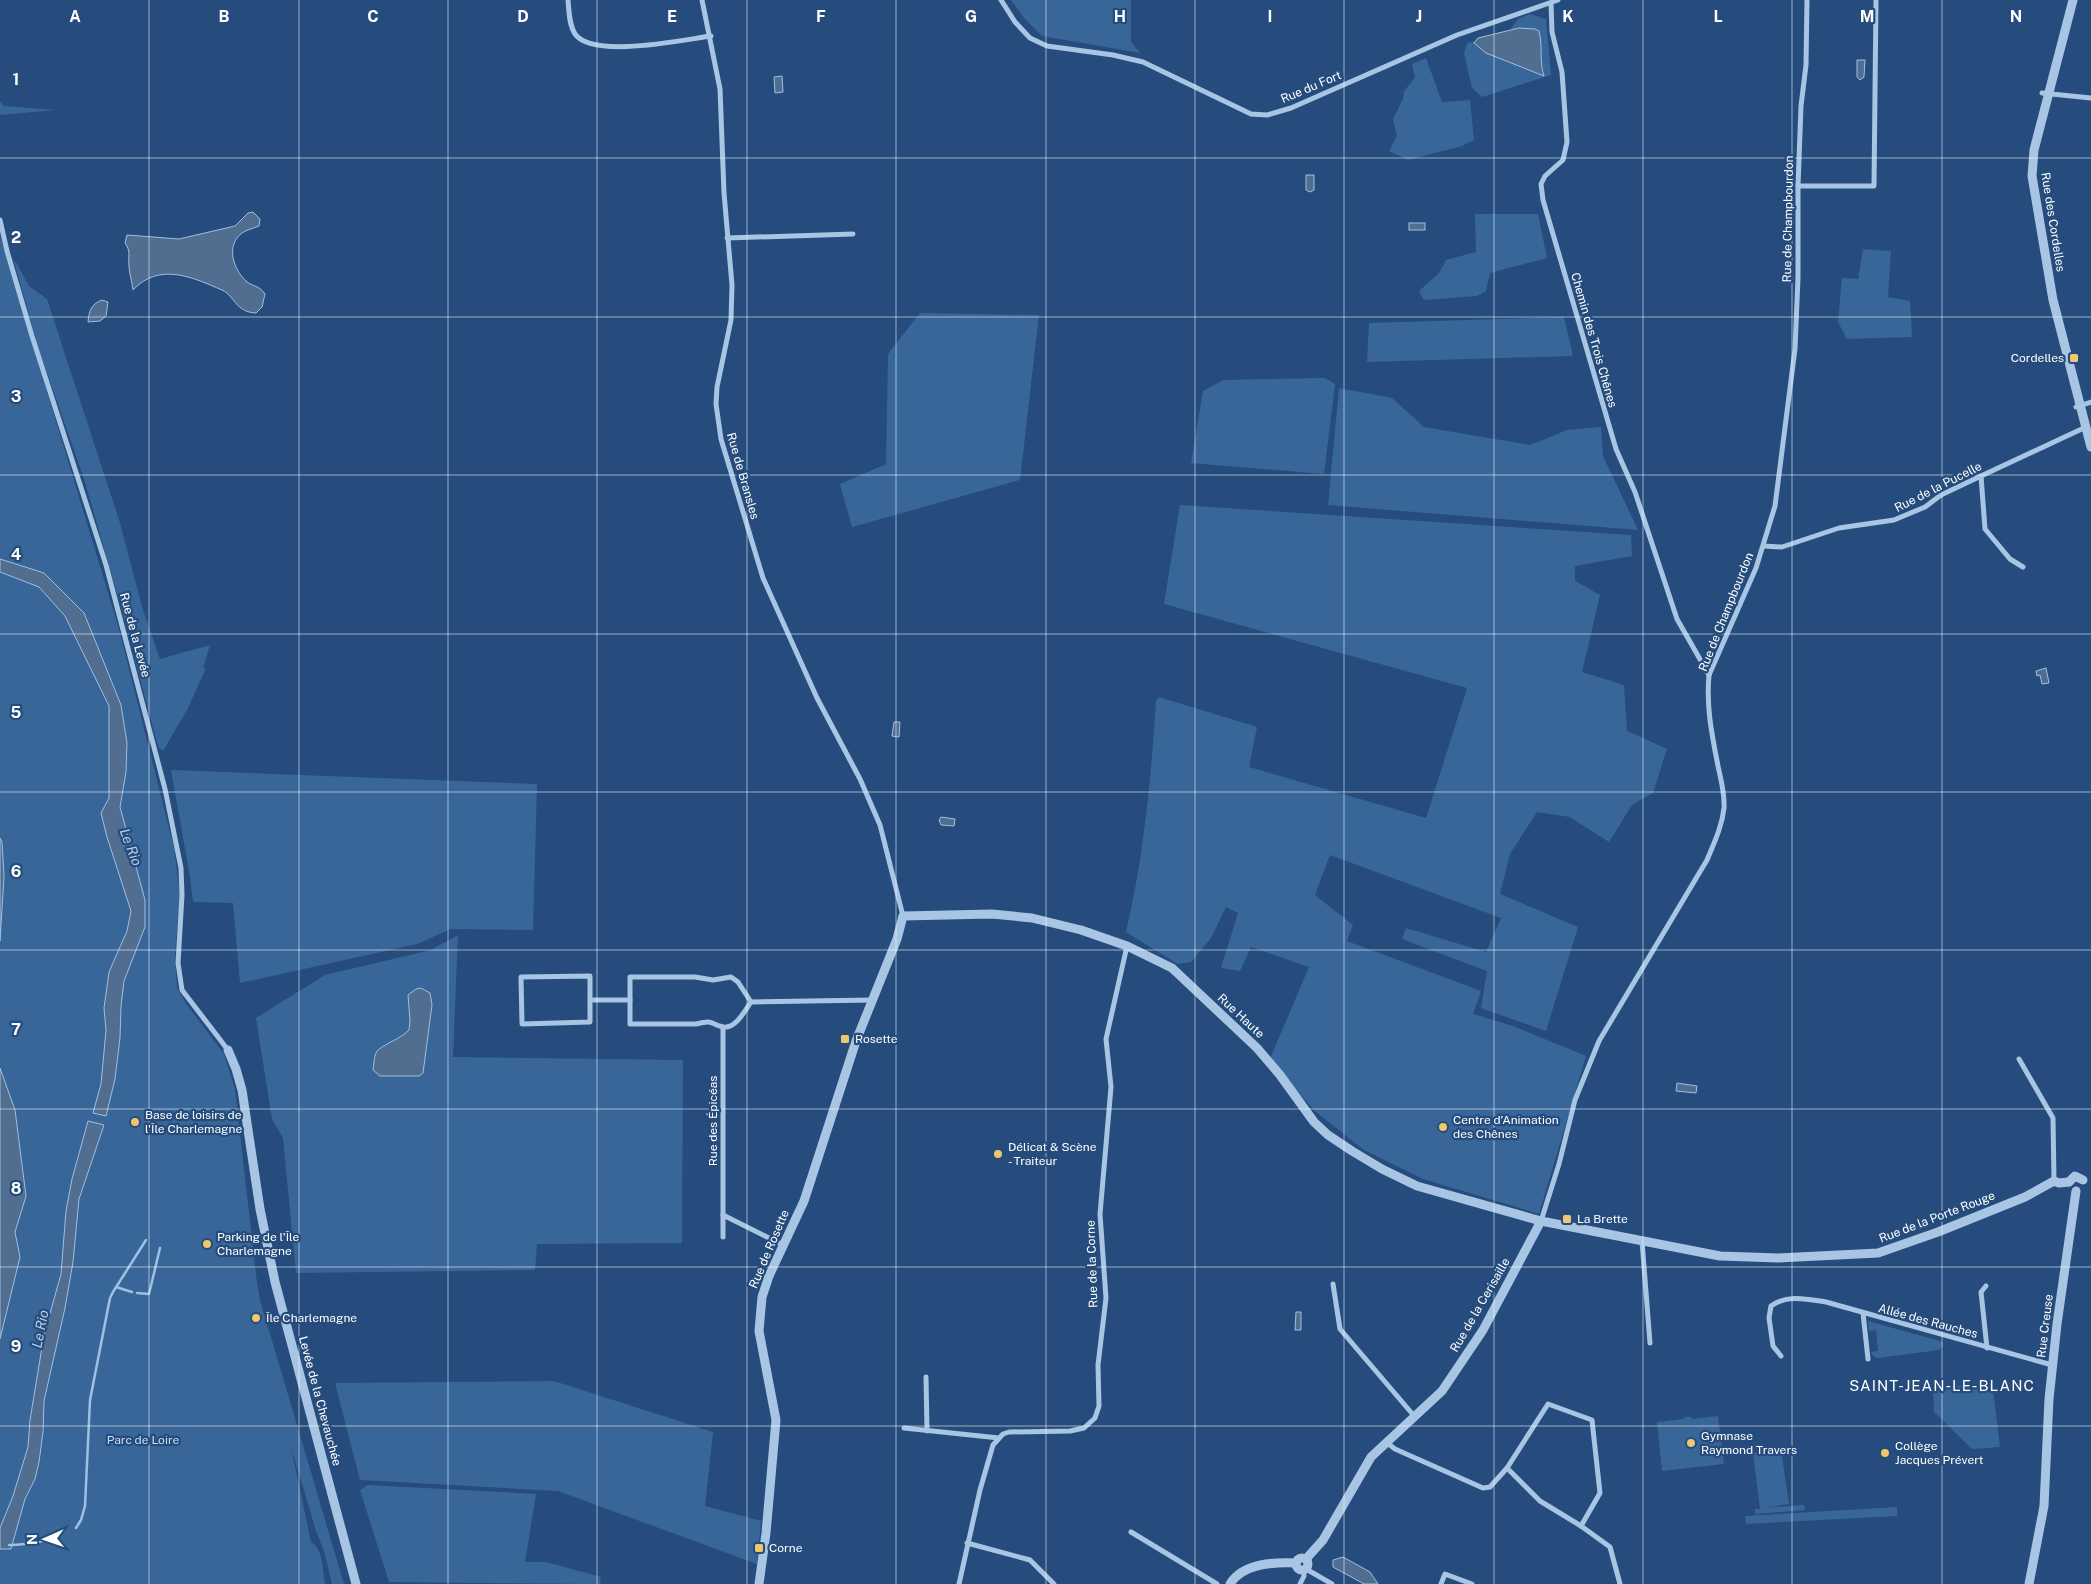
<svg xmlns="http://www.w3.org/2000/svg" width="2091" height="1584" font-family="'Public Sans',sans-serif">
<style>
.green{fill:#396699}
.water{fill:#516d8f;stroke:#9ec0e5}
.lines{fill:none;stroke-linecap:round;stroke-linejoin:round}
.stream{stroke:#9ec0e5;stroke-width:2.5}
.minor{stroke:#a9c5e4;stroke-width:5}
.tertiary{stroke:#a9c5e4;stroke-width:9}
.grid{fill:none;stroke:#fff;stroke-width:1;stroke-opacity:0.55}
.poi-dot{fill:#eec76e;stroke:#254c7c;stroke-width:2}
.labels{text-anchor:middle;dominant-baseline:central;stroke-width:4.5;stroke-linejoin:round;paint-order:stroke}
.street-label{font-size:12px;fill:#fff;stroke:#254c7c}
.poi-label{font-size:12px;fill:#fff;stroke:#254c7c;text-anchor:start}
.park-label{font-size:12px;fill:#ccdff4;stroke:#254c7c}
.water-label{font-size:14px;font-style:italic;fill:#b4cfec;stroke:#254c7c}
.quarter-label{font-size:15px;letter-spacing:1px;fill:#fff;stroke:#254c7c}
.grid-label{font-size:16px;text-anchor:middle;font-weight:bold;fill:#fff;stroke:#254c7c;stroke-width:4.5;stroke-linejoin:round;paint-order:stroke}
</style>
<rect width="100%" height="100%" fill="#254c7c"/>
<!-- green -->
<g class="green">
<polygon points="1011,0 1131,0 1131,42 1140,53 1042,36 1024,18"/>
<polygon points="1530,14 1546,19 1551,75 1482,97 1472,88 1464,53 1467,43 1507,34 1518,19"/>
<polygon points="1426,58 1442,102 1470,100 1474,140 1462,146 1408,160 1389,151 1397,136 1393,119 1403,99 1404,91 1415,78 1412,64"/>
<polygon points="0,101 4,106 56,110 0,115"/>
<polygon points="1475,214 1538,214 1547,258 1490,273 1486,291 1477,296 1424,300 1419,291 1439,273 1446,260 1476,252"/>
<path d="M0,236L119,629L174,848L180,894L175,954L177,988L187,1005L224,1054L235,1089L257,1283L260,1300L344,1584H332L324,1551L316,1531L291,1447L311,1542C323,1548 323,1572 325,1584H0Z"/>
<polygon points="1863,249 1891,251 1888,297 1910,301 1912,337 1847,339 1838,322 1842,278 1858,279"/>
<polygon points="14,261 16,262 29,286 47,299 120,523 142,607 160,659 210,645 203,669 206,668 187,710 163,751 159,748 156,739 134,656 133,637 127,628 84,479 38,347"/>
<polygon points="920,313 1039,315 1020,480 852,527 840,484 886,464 888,354"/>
<polygon points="1564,317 1573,356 1367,362 1369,323"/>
<polygon points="1325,378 1335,384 1324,474 1191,463 1203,391 1223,380"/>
<polygon points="1339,388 1392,398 1424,427 1530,445 1567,430 1601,427 1603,456 1638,530 1328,505"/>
<path d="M1180,505L1631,535L1632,556L1575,566V581L1600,595L1582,672L1624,685L1627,731L1667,749L1653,793L1632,805L1609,842L1570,817L1537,812L1510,854L1500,894L1578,927L1546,1031L1481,1008L1487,971L1402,939L1406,928L1486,952L1501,918L1330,855L1315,895L1353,925L1347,941L1481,991L1473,1014L1513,1026L1586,1056L1539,1214L1423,1179L1364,1150L1316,1112L1269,1061L1309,967L1251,947L1240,971L1221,968L1238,913L1226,907L1211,938L1191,962L1178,964L1126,932C1144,856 1151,778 1156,701L1159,697L1257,727L1249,767L1426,818L1467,688L1164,604Z"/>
<polygon points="171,770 537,784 533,930 451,929 417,944 240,983 233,903 193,902 190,877"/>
<polygon points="458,935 453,1057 683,1060 682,1243 537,1244 535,1270 296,1273 283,1138 272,1119 256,1018 325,975 431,950"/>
<polygon points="1868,1321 1943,1342 1943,1346 1939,1350 1878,1358 1873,1356 1871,1352 1878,1351 1876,1330 1869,1331"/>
<polygon points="554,1381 713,1432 705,1506 761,1521 757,1564 558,1491 360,1480 335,1383"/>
<polygon points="1992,1381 2000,1447 1972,1449 1934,1412 1933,1390"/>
<polygon points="1718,1416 1724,1464 1662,1471 1657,1422 1684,1419 1684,1417 1691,1417 1692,1419"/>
<polygon points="1781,1449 1789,1504 1765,1508 1804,1505 1805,1510 1755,1514 1755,1509 1760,1509 1753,1453"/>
<polygon points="368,1485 536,1494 525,1562 546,1562 601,1577 600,1584 389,1582 360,1490"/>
<polygon points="1897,1507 1897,1516 1746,1524 1745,1516"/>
</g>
<!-- water -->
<g class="water">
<path d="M1519,28L1535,29L1539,31C1543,46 1539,61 1544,76L1486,53L1474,43L1478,38Z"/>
<polygon points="1857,60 1865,60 1864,77 1860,80 1857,77"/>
<polygon points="782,76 783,92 775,93 774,77"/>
<polygon points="1306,175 1314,175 1314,190 1310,192 1306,190"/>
<path d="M253,212L260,219L259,226C254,228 246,230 242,233C225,246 234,270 246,281C253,287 259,285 265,294L262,307L256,313C235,312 235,296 222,290C192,277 159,262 133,290C132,282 129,272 129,266C128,256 131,251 125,243L127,235L179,239L235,226L248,213Z"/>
<rect x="1409" y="223" width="16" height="7"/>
<path d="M102,300L108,302L106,316L100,321L88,322C89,311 91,304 102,300Z"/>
<polygon points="0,559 44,573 84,613 121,705 127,743 126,772 120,807 145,900 145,927 124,981 121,1006 120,1038 115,1079 106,1116 93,1113 101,1084 106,1030 104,1008 109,972 127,931 131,911 107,837 101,813 109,798 109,706 65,616 39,587 0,572"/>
<polygon points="2046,668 2049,683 2042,684 2040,675 2037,676 2036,671"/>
<polygon points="894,722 900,722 899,737 892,736"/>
<polygon points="941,817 955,819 954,826 941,825 939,820"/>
<polygon points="0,838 2,842 4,876 0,941"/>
<path d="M421,988L430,993L432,1005L423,1073L419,1076H380L373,1070C374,1064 374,1054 378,1050C388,1042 400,1039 409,1030L410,1021L408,995L416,989Z"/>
<polygon points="0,1068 15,1110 26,1196 15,1232 20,1257 0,1339"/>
<polygon points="1677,1083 1697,1086 1696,1093 1676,1091"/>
<polygon points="88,1121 104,1125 79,1199 73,1262 65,1308 44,1401 43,1432 39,1462 35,1479 25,1499 11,1549 0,1549 0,1528 13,1496 28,1447 30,1420 44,1335 61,1274 66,1211 72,1179"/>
<polygon points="1296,1312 1301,1312 1301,1330 1295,1330"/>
<polygon points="1343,1557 1370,1572 1378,1584 1364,1584 1333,1567 1333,1560"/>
</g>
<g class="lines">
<!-- stream -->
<g class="stream">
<polyline points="116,1287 132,1292"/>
<polyline points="137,1293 149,1294 160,1248"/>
<polyline points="76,1528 81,1520 85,1506 90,1400 110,1298 113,1292 146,1240"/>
<path d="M9,1545C24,1544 40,1545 53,1535"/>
</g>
<!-- minor -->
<g class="minor">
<path d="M568,0C569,11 569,25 575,34C593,59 682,40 711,36"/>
<polyline points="702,0 720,89 724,193 732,285 731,320 717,387 716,404 721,439 763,578 817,698 860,779 880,825 903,916"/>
<polyline points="1001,0 1015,22 1030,38 1047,46 1113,55 1143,62 1251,114 1267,115 1291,108 1457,35 1558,0"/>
<polyline points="1551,3 1552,32 1562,72 1567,142 1563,160 1545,176 1541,184 1543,200 1616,449 1635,492 1677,619 1709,675"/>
<polyline points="2042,93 2091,98"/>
<polyline points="1798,186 1874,186 1876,0"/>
<polyline points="0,220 7,251 32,336 106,565 165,789 181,868 182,895 178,963 182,990 228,1050"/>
<polyline points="727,238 853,234"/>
<polyline points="2076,407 2091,402"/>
<polyline points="1981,476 1985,529 2010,559 2023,567"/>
<polyline points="1764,546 1782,547 1839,528 1894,520 1925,507 1941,495 1981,476 2086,427"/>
<polygon points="590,976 590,1022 522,1024 521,977"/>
<path d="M630,977H695L713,980L731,977L738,982L751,1002C745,1010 736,1029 723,1027C709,1024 715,1019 696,1024H630Z"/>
<polyline points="590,1000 630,1000"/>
<polyline points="751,1002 872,1000"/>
<polyline points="2019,1059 2053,1118 2054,1181"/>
<polyline points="723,1215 783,1245"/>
<path d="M1541,1221L1559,1164L1575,1100L1599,1041L1707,860C1714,843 1722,827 1724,808C1725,794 1721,780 1718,766C1712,735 1706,707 1709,675L1756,568L1775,506L1795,349L1798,278V186L1801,106L1806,65L1807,0"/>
<polyline points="723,1237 723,1027"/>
<polyline points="1642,1241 1650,1343"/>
<polyline points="1333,1284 1340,1329 1415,1417"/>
<polyline points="1986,1286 1981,1292 1987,1348"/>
<polyline points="1863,1313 1868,1359"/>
<path d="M1781,1356L1773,1346L1769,1318L1771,1306C1787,1294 1807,1299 1826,1302L2052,1365"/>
<polyline points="926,1377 927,1431"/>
<polyline points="904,1428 999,1438"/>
<polyline points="1386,1442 1395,1449 1483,1488 1490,1487 1507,1468 1548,1404 1592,1420 1600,1493 1581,1526"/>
<polyline points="1507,1468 1540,1501 1581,1526 1610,1547 1620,1584"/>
<polyline points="1131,1532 1217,1584"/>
<polyline points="967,1543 1030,1560 1054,1584"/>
<polyline points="1306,1569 1332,1584"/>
<polyline points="959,1584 980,1490 993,1445 1003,1434 1009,1432 1070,1431 1084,1428 1095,1418 1099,1406 1098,1365 1106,1298 1100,1214 1111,1087 1106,1039 1127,946"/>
<polyline points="1300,1584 1304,1576 1304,1570"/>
<polyline points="1441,1584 1445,1574 1472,1584"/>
</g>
<!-- tertiary -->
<g class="tertiary">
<polyline points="2073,0 2034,150 2032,176 2053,300 2091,447"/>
<polyline points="228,1050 236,1069 242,1090 260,1209 275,1282 356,1584"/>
<polyline points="2069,1182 2075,1176 2083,1180"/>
<circle cx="1302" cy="1564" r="6"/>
<polyline points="1306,1559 1323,1540 1371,1457 1442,1391 1483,1330 1541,1221"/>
<polyline points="759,1584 766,1533 776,1420 759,1331 762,1297 769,1276 804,1201 856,1041 897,939 903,916 992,914 1032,918 1081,930 1127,946 1172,968 1257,1048 1280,1075 1314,1122 1328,1135 1352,1151 1382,1169 1417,1186 1541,1221 1720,1256 1778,1258 1878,1253 1938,1232 2025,1197 2054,1181 2059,1183 2069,1182"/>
<path d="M1230,1584C1243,1563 1274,1562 1296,1563"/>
<polyline points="2029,1584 2044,1506 2049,1399 2057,1324 2076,1191"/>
</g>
</g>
<!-- grid -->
<path class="grid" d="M149,0V1584M299,0V1584M448,0V1584M597,0V1584M747,0V1584M896,0V1584M1046,0V1584M1195,0V1584M1344,0V1584M1494,0V1584M1643,0V1584M1792,0V1584M1942,0V1584M0,158H2091M0,317H2091M0,475H2091M0,634H2091M0,792H2091M0,950H2091M0,1109H2091M0,1267H2091M0,1426H2091"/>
<!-- markers -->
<g class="poi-dot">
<rect x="2069" y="353" width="10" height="10" rx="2.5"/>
<rect x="840" y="1034" width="10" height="10" rx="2.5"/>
<circle cx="135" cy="1122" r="5"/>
<circle cx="1443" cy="1127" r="5"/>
<circle cx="998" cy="1154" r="5"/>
<rect x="1562" y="1214" width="10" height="10" rx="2.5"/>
<circle cx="207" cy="1244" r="5"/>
<circle cx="256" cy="1318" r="5"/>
<circle cx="1691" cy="1443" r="5"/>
<circle cx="1885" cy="1453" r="5"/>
<rect x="754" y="1543" width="10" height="10" rx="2.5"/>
</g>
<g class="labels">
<!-- street labels -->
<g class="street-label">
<text transform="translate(1311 87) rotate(-23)">Rue du Fort</text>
<text transform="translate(1788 219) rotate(-89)">Rue de Champbourdon</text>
<text transform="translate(2053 222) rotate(81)">Rue des Cordelles</text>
<text transform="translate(1594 340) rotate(74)">Chemin des Trois Chênes</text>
<text transform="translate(743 476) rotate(74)">Rue de Bransles</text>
<text transform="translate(1938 487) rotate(-27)">Rue de la Pucelle</text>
<text transform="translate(1726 612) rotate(-68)">Rue de Champbourdon</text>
<text transform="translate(135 635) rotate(75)">Rue de la Levée</text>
<text transform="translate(1241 1016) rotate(43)">Rue Haute</text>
<text transform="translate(713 1121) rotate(-90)">Rue des Épicéas</text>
<text transform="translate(1937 1217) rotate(-21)">Rue de la Porte Rouge</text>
<text transform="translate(769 1249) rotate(-67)">Rue de Rosette</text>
<text transform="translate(1092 1264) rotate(-92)">Rue de la Corne</text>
<text transform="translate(1480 1305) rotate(-60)">Rue de la Cerisaille</text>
<text transform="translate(1928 1321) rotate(15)">Allée des Rauches</text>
<text transform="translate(2045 1326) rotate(-83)">Rue Creuse</text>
<text transform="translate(320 1401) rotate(75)">Levée de la Chevauchée</text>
</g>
<!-- poi labels -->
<g class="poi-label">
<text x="2064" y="358" text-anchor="end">Cordelles</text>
<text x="855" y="1039">Rosette</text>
<text x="145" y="1115">Base de loisirs de<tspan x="145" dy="14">l'Île Charlemagne</tspan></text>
<text x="1453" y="1120">Centre d’Animation<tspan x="1453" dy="14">des Chênes</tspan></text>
<text x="1008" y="1147">Délicat &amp; Scène<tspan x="1008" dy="14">- Traiteur</tspan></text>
<text x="1577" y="1219">La Brette</text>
<text x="217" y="1237">Parking de l'Île<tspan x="217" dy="14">Charlemagne</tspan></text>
<text x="266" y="1318">Île Charlemagne</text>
<text x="1701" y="1436">Gymnase<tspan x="1701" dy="14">Raymond Travers</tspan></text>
<text x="1895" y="1446">Collège<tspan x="1895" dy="14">Jacques Prévert</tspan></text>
<text x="769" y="1548">Corne</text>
</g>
<!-- park labels -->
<g class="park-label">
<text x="143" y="1440">Parc de Loire</text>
</g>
<!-- water labels -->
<g class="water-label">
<text transform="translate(131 847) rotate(69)">Le Rio</text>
<text transform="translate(40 1329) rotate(-79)">Le Rio</text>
</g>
<!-- quarter labels -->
<g class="quarter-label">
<text x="1942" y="1385">SAINT-JEAN-LE-BLANC</text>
</g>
</g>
<g class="grid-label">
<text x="75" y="22">A</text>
<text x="224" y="22">B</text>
<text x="373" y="22">C</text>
<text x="523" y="22">D</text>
<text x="672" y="22">E</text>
<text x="821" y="22">F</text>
<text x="971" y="22">G</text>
<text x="1120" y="22">H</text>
<text x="1270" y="22">I</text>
<text x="1419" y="22">J</text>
<text x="1568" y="22">K</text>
<text x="1718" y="22">L</text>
<text x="1867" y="22">M</text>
<text x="2016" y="22">N</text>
<text x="16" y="85">1</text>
<text x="16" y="243">2</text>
<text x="16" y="402">3</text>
<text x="16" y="560">4</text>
<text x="16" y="718">5</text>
<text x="16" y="877">6</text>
<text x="16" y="1035">7</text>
<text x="16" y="1194">8</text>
<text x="16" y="1352">9</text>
</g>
<!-- north arrow -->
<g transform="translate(45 1539) rotate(268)" stroke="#254c7c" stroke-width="4" paint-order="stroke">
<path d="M0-4L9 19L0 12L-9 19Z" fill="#ffffff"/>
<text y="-8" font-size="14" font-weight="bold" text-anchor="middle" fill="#ffffff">N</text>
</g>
</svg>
